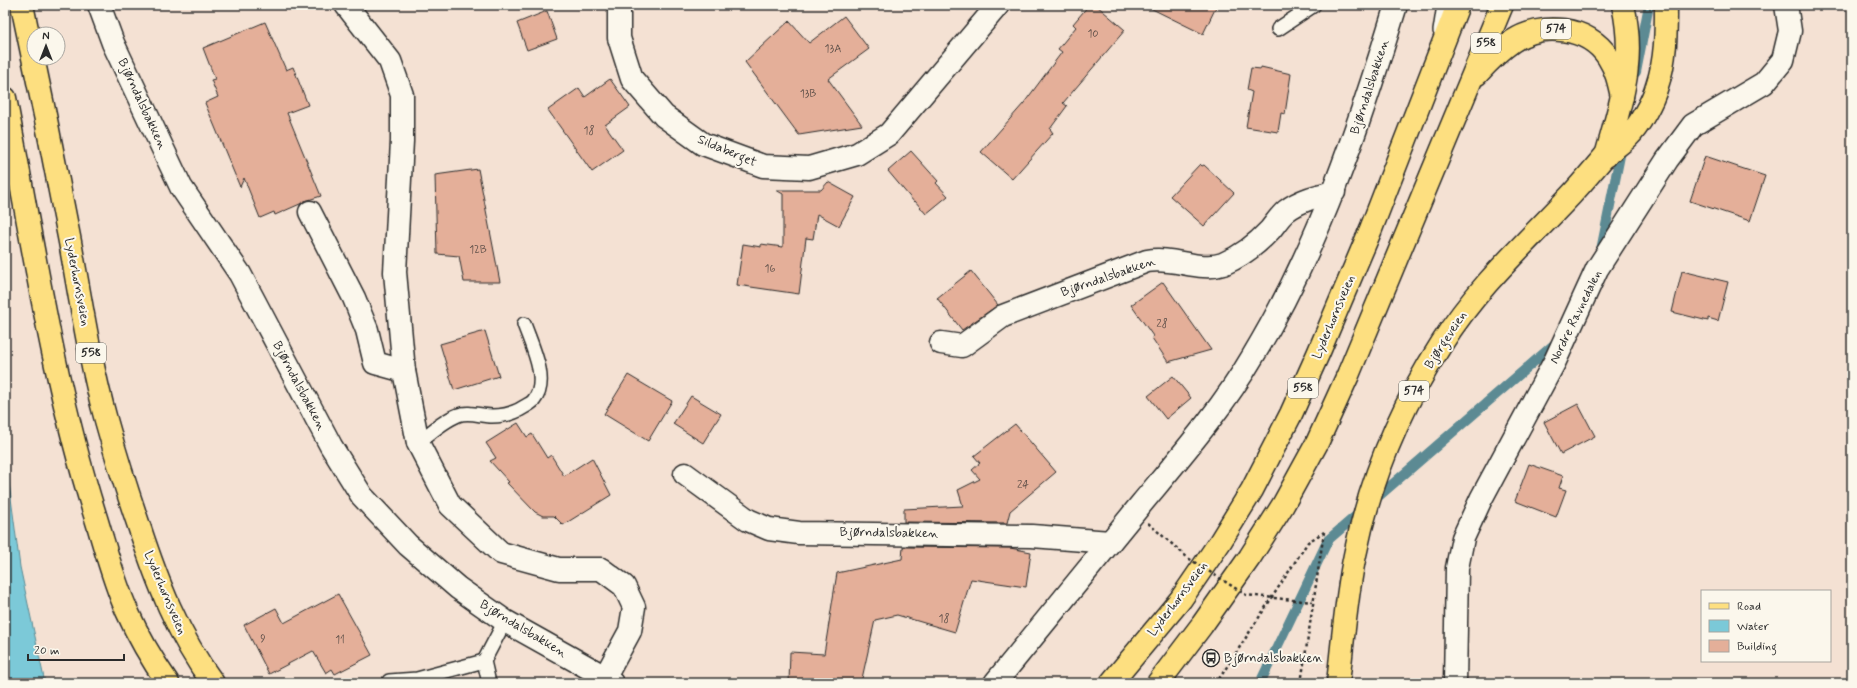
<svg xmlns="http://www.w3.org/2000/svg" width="1857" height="688" font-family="Mynerve,sans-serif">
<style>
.water{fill:#7bc9d8;stroke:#5b8a93}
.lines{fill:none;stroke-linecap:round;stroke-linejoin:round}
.stream{stroke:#5b8a93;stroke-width:10}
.building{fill:#e4af99;stroke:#2b2b2b}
.service-casing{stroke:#2b2b2b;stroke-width:16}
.minor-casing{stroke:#2b2b2b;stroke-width:25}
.primary-casing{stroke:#2b2b2b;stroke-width:25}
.path{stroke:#2b2b2b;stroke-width:2.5;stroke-dasharray:3 3;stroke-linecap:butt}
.service{stroke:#fbf7ec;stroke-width:13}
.minor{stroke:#fbf7ec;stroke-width:22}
.primary{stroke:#fddf80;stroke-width:22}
.path-bridge{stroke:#2b2b2b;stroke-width:2.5;stroke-dasharray:3 3;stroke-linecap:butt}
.labels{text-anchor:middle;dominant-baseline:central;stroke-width:4;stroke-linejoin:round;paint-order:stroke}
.number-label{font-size:11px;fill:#594c46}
.shield{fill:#fbf7ec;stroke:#696865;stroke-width:1}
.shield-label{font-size:12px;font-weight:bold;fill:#2b2b2b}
.street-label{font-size:13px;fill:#2b2b2b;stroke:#fbf7ec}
.poi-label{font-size:13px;fill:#2b2b2b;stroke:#fbf7ec;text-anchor:start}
</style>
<rect width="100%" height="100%" fill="#f4e1d3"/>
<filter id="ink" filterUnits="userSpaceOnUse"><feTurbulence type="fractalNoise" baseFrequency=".025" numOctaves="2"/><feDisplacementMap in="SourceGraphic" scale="8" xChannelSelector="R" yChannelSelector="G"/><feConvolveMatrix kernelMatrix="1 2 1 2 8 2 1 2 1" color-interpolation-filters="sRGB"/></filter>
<g filter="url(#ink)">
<!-- water -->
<polygon class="water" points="5,452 20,567 45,683 5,683"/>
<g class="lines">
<!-- stream -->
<g class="stream">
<polyline points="1636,72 1649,5"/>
<polyline points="1601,250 1622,146"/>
<polyline points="1260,683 1328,540 1558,341"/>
</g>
</g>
<!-- building -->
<g class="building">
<polygon points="1089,5 1096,5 1125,30 1063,103 1067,106 1050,129 1053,133 1012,179 981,152 1024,103 1062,52 1058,49 1076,27 1073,24"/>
<polygon points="1144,5 1217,5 1203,34"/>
<polygon points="547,11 557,39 527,50 517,23"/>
<polygon points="844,16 869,49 828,79 862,125 799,135 745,62 789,21 809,43"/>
<polygon points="265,22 286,70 293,67 308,105 287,113 321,196 305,201 300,204 275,215 274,212 260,218 244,178 240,187 205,103 218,97 211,80 215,79 203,48"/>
<polygon points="1261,67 1291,74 1285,114 1281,113 1278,132 1246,127 1252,92 1247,90 1251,68 1261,69"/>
<polygon points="610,79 630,107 605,125 623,150 592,172 548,110 579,88 585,97"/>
<polygon points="911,151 938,181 936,183 948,196 926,214 915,201 914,202 888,171"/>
<polygon points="1705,156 1765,176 1750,221 1690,201"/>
<polygon points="1200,164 1202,166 1204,165 1234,193 1204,226 1170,196"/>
<polygon points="478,169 500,282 464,282 459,256 437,254 435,175"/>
<polygon points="828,182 855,197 839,226 817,214 813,239 806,238 799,294 737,285 743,244 761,247 761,244 783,247 783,194 776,190 821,190"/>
<polygon points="971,271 998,305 962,330 937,298"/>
<polygon points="1682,271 1728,282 1718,321 1708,318 1708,321 1672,312"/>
<polygon points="1163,282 1211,350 1168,362 1152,338 1153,336 1131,305"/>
<polygon points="485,331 499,376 454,390 440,344"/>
<polygon points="628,375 672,401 648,441 604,414"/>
<polygon points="1173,376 1191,398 1166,419 1148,396"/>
<polygon points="691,396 721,414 703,443 673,424"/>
<polygon points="1578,404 1595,436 1561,454 1544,422"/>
<polygon points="518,423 527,437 532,434 547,458 551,455 564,476 592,458 611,495 563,525 554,516 543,516 535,512 507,483 509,482 490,461 496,458 486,443"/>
<polygon points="1015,424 1056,472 1010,511 1007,523 904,522 904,509 963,506 958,490 980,479 972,470 980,463 974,456"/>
<polygon points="1529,464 1563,476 1559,488 1566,490 1556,517 1515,501"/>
<polygon points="903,547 1010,548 1031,552 1026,587 971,579 955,632 897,615 875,620 861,683 789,683 790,652 824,654 837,573 902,559"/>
<polygon points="338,594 372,655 335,674 332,669 326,673 313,651 269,674 244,625 276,608 284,623"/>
</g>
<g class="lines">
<!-- service casing -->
<g class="service-casing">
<g id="service">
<polyline points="1278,29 1314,5"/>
<polyline points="1440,31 1444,5"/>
<path d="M418,443C430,433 443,421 458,415C469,411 481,416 492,416C503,416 515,413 524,407C527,405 532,403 534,400C550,381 531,344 524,324"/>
<polyline points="389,681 417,679 484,661"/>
<polyline points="489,683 484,661 505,621"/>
</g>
</g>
<!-- minor casing -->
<g class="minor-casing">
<g id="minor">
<polyline points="99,5 113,43 181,187 240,274 331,446 362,496 408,545 458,588 505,621 605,677 612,683"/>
<polyline points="346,5 390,61 402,95 402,141 395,272 404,371 418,443 450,505 501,553 559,569 601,569 624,586 634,607 630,631 605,677"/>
<polyline points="619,5 619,38 632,79 664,116 703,144 763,166 809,168 857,154 889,134 998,5"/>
<polyline points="310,212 354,298 367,330 375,363 404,371"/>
<path d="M941,343L962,346L1003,316L1147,261C1173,256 1199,272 1223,264C1242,256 1256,245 1270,230C1275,224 1280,216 1286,211C1300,200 1317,196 1334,192"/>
<polyline points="685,474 748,520 769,529 799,533 1032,536 1110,542"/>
<path d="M995,683C1044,623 1093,563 1142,503C1181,456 1222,409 1253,356C1319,247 1359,126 1396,5"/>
<polyline points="1455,683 1457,568 1463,538 1481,499 1555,361 1597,269 1667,160 1693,125 1764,83 1783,60 1790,31 1786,5"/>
</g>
</g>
<!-- primary casing -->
<g class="primary-casing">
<g id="primary">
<path d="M22,5C39,84 55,163 70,242C81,302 90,362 106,420C116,456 127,491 139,526C157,581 178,636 213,683"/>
<path d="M1477,74C1488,62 1500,50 1513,41C1542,22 1588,26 1608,57C1616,69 1619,83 1622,97"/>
<path d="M5,98C32,237 52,379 95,515C105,547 113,580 127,611C138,636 152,660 168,683"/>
<path d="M1606,156C1621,101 1636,63 1623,5"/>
<polyline points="1111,683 1181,599 1220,542 1252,490 1291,414 1318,354 1371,229 1458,5"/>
<polyline points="1158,683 1202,625 1250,557 1283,505 1317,443 1348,375 1502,5"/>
<path d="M1338,683C1343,641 1346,597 1355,555C1370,480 1401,407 1442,343C1477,287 1526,243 1571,195C1582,183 1593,170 1604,157C1611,150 1621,144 1628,137C1639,126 1653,101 1657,86C1666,60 1666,32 1666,5"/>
</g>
</g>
<!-- path -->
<g class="path">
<polyline points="1293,600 1313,602"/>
<polyline points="1219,679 1308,542 1324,532"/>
<polyline points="1301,683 1324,532"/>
</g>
<!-- service -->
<use href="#service" class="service"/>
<!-- minor -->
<use href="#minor" class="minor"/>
<!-- primary -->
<use href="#primary" class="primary"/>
<!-- path-bridge -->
<polyline class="path-bridge" points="1148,523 1188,558 1246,595 1293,600"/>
</g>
</g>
<!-- icons -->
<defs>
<g id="bus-ring" transform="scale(0.9)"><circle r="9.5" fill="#fbf7ec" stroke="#2b2b2b" stroke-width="1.5"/><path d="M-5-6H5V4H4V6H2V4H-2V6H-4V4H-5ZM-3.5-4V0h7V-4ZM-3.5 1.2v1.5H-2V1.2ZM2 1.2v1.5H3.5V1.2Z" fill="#2b2b2b"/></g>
</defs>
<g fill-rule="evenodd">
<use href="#bus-ring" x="1211" y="658"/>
</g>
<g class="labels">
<!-- number labels -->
<g class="number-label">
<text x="1093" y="34">10</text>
<text x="833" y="49">13A</text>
<text x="808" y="94">13B</text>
<text x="589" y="131">18</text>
<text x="478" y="250">12B</text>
<text x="770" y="269">16</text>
<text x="1162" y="324">28</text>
<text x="1023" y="485">24</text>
<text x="944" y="619">18</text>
<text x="263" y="639">9</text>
<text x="340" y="640">11</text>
</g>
<!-- shield labels -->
<g class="shield">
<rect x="1541" y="19" width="30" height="20" rx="3"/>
<rect x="1471" y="33" width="30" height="20" rx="3"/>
<rect x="76" y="343" width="30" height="20" rx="3"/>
<rect x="1288" y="378" width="30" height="20" rx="3"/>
<rect x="1399" y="381" width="30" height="20" rx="3"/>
</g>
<g class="shield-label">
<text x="1556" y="29">574</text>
<text x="1486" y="43">558</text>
<text x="91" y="353">558</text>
<text x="1303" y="388">558</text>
<text x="1414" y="391">574</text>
</g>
<!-- street labels -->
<g class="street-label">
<text transform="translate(1370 87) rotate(-72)">Bjørndalsbakken</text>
<text transform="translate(142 104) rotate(65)">Bjørndalsbakken</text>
<text transform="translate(727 151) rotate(23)">Sildaberget</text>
<text transform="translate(1108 277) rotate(-19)">Bjørndalsbakken</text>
<text transform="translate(77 282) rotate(79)">Lyderhornsveien</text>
<text transform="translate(1334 317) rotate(-67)">Lyderhornsveien</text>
<text transform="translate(1576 317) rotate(-64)">Nordre Ravnedalen</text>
<text transform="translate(1446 340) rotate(-57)">Bjørgeveien</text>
<text transform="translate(299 386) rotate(62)">Bjørndalsbakken</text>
<text transform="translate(889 533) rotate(1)">Bjørndalsbakken</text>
<text transform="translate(165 593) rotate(67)">Lyderhornsveien</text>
<text transform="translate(1178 599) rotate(-53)">Lyderhornsveien</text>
<text transform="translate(523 629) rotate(31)">Bjørndalsbakken</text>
</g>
<!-- poi labels -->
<g class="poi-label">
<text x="1224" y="658">Bjørndalsbakken</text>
</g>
</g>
<!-- margin -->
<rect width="1857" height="688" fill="none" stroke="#fbf7ec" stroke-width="20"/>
<rect x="10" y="10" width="1837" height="668" fill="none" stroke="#2b2b2b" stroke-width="1.5" filter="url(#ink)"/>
<!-- legend -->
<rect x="1701" y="590" width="130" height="72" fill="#fbf7ec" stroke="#a8a59f"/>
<rect x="1709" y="603" width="20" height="6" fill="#fddf80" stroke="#a8a59f"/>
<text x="1737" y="610" font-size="12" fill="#2b2b2b">Road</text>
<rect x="1709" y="620" width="20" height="12" fill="#7bc9d8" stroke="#a8a59f"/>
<text x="1737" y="630" font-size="12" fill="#2b2b2b">Water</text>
<rect x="1709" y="640" width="20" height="12" fill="#e4af99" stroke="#a8a59f"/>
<text x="1737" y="650" font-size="12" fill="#2b2b2b">Building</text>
<!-- north arrow -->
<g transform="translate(46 46)"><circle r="19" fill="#fbf7ec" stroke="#a8a59f"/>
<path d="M0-3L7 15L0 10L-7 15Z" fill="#2b2b2b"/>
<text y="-6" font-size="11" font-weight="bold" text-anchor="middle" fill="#2b2b2b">N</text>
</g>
<!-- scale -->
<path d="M28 654v6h96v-6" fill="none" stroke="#2b2b2b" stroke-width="2"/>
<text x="34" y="654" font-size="12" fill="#2b2b2b" stroke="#fbf7ec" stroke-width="3" paint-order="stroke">20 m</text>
</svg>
